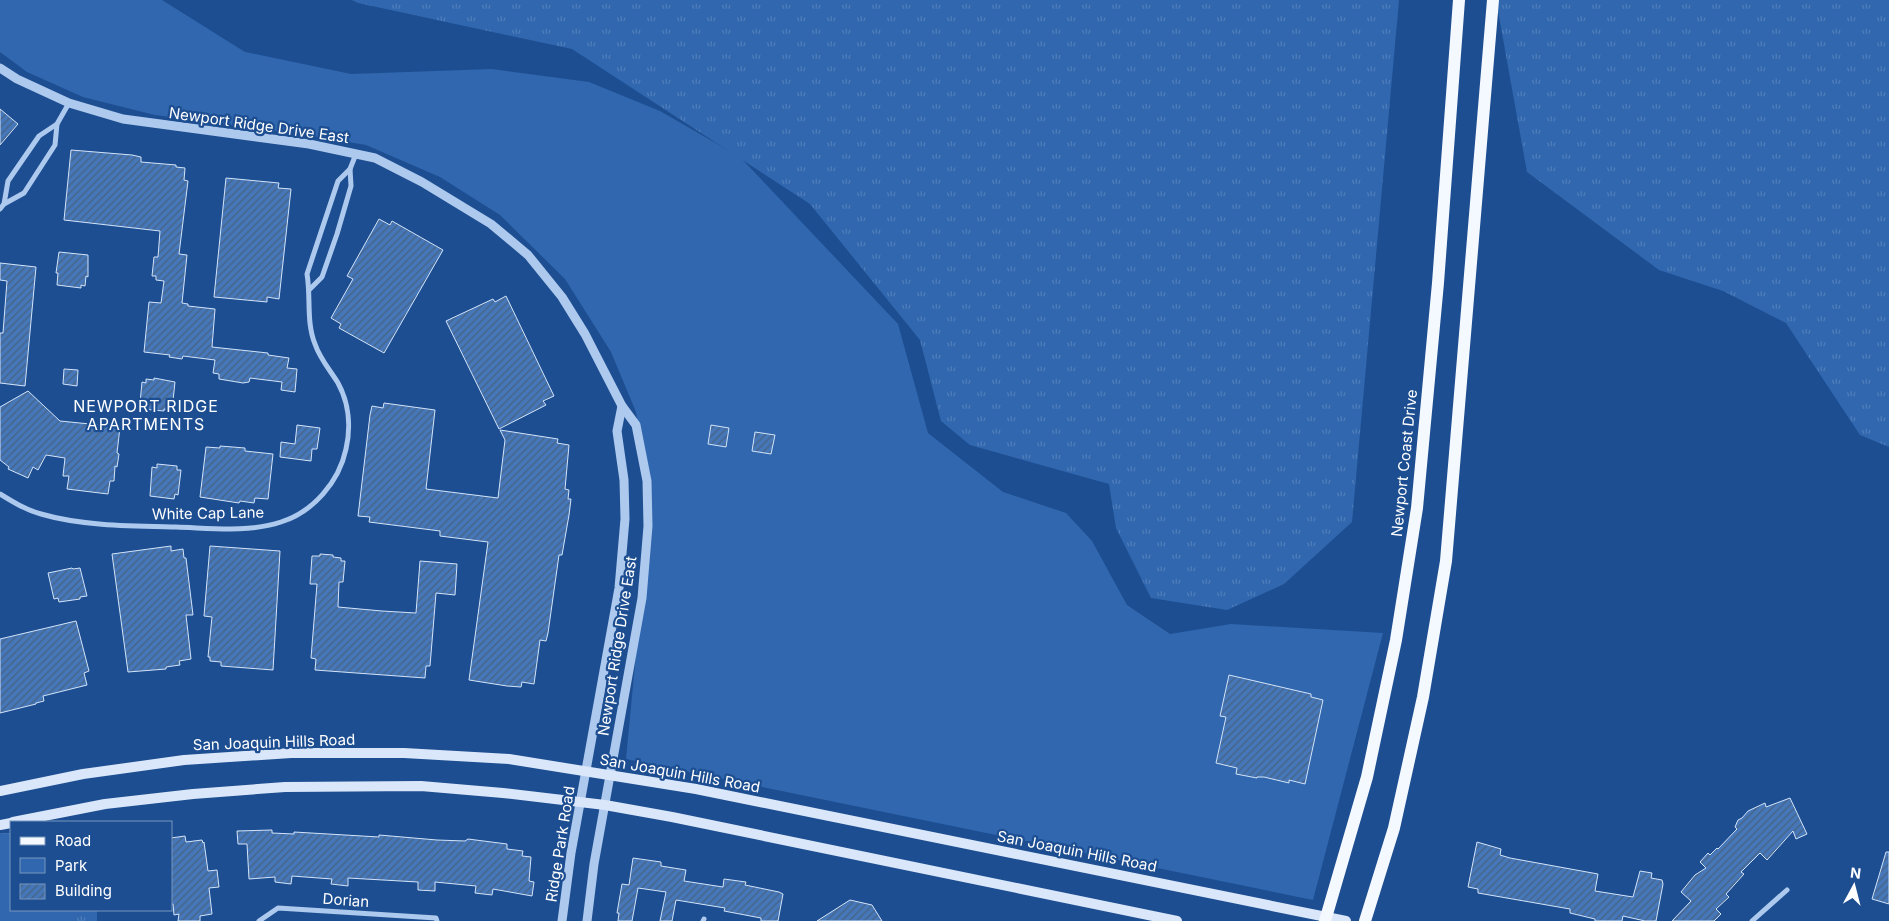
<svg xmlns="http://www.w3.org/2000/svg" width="1889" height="921" font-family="Inter,sans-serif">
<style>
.grass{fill:url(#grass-tufts)}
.green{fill:#3067af}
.building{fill:url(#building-hatch);stroke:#d3e4fa}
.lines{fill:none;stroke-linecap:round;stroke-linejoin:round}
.minor{stroke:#adc9ee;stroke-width:5}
.tertiary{stroke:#adc9ee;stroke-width:9}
.secondary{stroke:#dae7fa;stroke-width:10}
.primary{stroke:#f4f8ff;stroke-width:12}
.labels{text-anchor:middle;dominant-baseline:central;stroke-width:4.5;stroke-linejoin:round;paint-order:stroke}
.street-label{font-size:15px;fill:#fff;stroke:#1d4e91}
.neighbourhood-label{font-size:16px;letter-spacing:1px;fill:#fff;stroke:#1d4e91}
</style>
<defs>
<pattern id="grass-tufts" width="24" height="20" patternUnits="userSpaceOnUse" patternTransform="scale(1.25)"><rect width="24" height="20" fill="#3067af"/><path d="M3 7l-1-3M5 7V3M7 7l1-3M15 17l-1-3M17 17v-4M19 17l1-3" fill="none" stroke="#4f7ebb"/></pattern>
<pattern id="building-hatch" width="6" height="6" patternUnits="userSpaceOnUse" patternTransform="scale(1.25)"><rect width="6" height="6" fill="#4577b9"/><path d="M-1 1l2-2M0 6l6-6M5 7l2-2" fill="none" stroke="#486282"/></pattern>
</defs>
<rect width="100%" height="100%" fill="#1d4e91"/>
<!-- grass -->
<g class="grass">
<polygon points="352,0 1399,0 1352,522 1284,584 1227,610 1151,598 1116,528 1109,484 970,445 941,421 920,340 810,204 572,49 358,3"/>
<polygon points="1496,0 1889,0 1889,447 1860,435 1786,323 1723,291 1659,270 1527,172"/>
<polygon points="0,833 11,833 11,910 97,910 97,921 0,921"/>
</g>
<!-- green -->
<g class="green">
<polygon points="0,0 162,0 245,52 351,74 492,69 589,82 660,111 740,157 898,324 928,433 1003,492 1066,513 1092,541 1127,605 1170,634 1231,624 1383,633 1313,900 626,759 651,497 636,412 611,352 565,279 500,215 440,177 366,145 307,135 155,115 83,97 27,72 0,52"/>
<polygon points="11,851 11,910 57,910 59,921 0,921 0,854"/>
</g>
<!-- building -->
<g class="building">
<polygon points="0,109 18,124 0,145"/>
<polygon points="71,150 132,155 141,157 141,162 176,165 176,167 185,168 184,180 188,181 179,254 187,255 182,303 188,304 188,306 215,309 212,347 268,353 268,355 289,358 287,368 297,369 295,392 281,390 282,382 250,378 249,382 243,383 219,379 219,374 213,373 215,360 183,356 182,359 169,357 170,355 144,352 149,302 161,303 164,281 156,280 156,276 152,276 154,257 158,257 160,231 64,220"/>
<polygon points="226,178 279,183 278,188 291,189 279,299 267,297 267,302 214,297"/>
<polygon points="379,219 390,225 392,221 443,250 384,353 339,328 341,324 331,318 353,279 347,276"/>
<polygon points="59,252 88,255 88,277 86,276 85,286 81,285 81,288 57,285 58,273 56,273"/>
<polygon points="0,263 36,267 25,386 0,383 0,333 3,333 7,281 0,280"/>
<polygon points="506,296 554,396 543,401 546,405 499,429 446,321 493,299 495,302"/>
<polygon points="64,369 78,370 77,386 63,384"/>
<polygon points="154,378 175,382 172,410 164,409 164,411 142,409 143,404 140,403 142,382 146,383 146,379 154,380"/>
<polygon points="28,391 60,421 120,427 117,453 119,454 117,467 115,466 114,481 110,481 108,494 67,489 69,476 63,476 65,458 46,455 38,470 33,467 28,478 8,469 9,467 0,460 0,407"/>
<polygon points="384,403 435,410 426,489 498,498 505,440 500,430 558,439 557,443 569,445 565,489 569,490 568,499 571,499 569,515 562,555 559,555 548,633 546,641 540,640 534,684 522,682 521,687 507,686 469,680 488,542 440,536 440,531 369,522 370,517 358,516 370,415 372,406 383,408"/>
<polygon points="297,425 320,428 317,449 312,449 311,461 280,457 281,442 295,444"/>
<polygon points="711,425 729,428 726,447 708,444"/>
<polygon points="755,432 775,435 771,454 752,451"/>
<polygon points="220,446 245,448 245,451 273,454 268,499 255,498 254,503 240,501 239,503 200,497 206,447 220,448"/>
<polygon points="157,464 177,466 177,470 181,470 178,495 175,494 174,499 150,496 152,467 157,468"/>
<polygon points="171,546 171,551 183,549 184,558 186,558 193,615 186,615 191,659 179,661 180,665 166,667 166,669 128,672 112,554"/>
<polygon points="210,546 280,551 273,670 221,666 221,662 210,661 210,657 208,657 212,617 204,616"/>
<polygon points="320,554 333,555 333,557 341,558 341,561 345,561 343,582 339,582 338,607 382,611 416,613 420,561 457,564 455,595 436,593 430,666 426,666 425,678 315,670 316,659 311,658 317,584 310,584 312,556 320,556"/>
<polygon points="72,568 73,569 80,568 87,596 80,597 80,599 59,602 58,598 54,599 48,573"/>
<polygon points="76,621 89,671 84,673 87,685 43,696 44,701 36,703 36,704 0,713 0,639"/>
<polygon points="1229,675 1311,694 1311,697 1323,700 1305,784 1289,780 1289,783 1264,777 1257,777 1257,778 1236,774 1237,768 1216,763 1226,717 1220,716"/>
<polygon points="1790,798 1807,834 1796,839 1793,831 1767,860 1760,853 1741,872 1744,874 1726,894 1729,897 1716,909 1721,914 1714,921 1672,921 1691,901 1681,892 1695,875 1706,868 1700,862 1708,853 1710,855 1717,848 1718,849 1737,829 1735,827 1738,820 1742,818 1748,811 1765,803 1766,807"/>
<polygon points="272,830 272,833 294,834 294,832 379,837 379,835 437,840 465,841 468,839 507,844 507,849 523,851 522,856 531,857 529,881 534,882 532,896 493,889 492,895 475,893 476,886 435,882 435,891 418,890 418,882 348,878 348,886 331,884 332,879 292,876 291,884 275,882 275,877 249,879 247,844 238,844 237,831"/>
<polygon points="185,836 186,842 202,840 203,843 204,842 208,871 217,870 219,887 209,888 212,914 200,916 200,921 178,921 179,914 174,915 173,904 171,904 171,838"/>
<polygon points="1477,842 1501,849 1500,855 1510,858 1598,874 1595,891 1633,897 1640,871 1652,873 1651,878 1662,880 1663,884 1656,921 1645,921 1623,916 1622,921 1595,921 1595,919 1570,913 1570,909 1478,893 1478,889 1468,887"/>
<polygon points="1886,852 1889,852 1889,904 1872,899"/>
<polygon points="633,858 661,862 661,866 686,870 684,881 723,887 724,879 746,882 745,885 779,892 783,894 778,921 761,921 761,918 724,911 725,908 676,900 672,921 660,921 666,892 638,888 632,921 618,921 619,913 617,913 622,884 629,885"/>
<polygon points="850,900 872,905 882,921 817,921"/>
</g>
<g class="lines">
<!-- minor -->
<g class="minor">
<polyline points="4,204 8,181 39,136 57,124"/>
<polyline points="0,209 4,204 24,193 55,145 57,124 69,103"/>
<polyline points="310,289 322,277 337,234 351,186 350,169 356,154"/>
<path d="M0,494C13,502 26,510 41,514C82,526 132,526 176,527C210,528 248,533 281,522C313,512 339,482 346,449C351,427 349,403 338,383C330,370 320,359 315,344C306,322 311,297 307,274L338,181L350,169"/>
<polyline points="259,921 278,908 436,918 437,921"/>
<polyline points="703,921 704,919"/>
<polyline points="1752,921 1787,890"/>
</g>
<!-- tertiary -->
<g class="tertiary">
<polyline points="0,68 17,79 69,103 123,119 309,144 375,158 422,182 491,224 528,255 562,297 585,334 622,406 636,425 647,481 648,526 642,598 594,864 587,921"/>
<polyline points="562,921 571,853 619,588 625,519 624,480 617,431 622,406"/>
</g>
<!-- secondary -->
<g class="secondary">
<polyline points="0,791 83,774 184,760 291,753 404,753 509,759 696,789 1346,921"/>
<polyline points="13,822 105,804 193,794 285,787 421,786 503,793 605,805 672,817 1177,921"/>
<polyline points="0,825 11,823"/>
</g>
<!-- primary -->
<g class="primary">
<polyline points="1325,921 1367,777 1396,640 1417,508 1438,283 1459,0"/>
<polyline points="1365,921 1394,828 1423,697 1446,561 1493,0"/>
</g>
</g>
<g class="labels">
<!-- street labels -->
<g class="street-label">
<text transform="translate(259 125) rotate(8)">Newport Ridge Drive East</text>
<text transform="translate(1404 463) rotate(-84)">Newport Coast Drive</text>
<text transform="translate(208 513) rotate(-1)">White Cap Lane</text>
<text transform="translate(617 646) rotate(-81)">Newport Ridge Drive East</text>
<text transform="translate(274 742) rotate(-2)">San Joaquin Hills Road</text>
<text transform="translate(680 773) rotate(10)">San Joaquin Hills Road</text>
<text transform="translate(560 844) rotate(-81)">Ridge Park Road</text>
<text transform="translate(1077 851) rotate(11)">San Joaquin Hills Road</text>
<text transform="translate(346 900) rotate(4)">Dorian</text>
</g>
<!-- neighbourhood labels -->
<g class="neighbourhood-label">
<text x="146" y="406">NEWPORT RIDGE<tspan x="146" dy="18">APARTMENTS</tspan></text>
</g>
</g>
<!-- legend -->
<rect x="10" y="821" width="162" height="90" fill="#1d4e91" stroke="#7795bd"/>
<rect x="20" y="837" width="25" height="8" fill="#f4f8ff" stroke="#7795bd"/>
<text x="55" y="846" font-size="15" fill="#ffffff">Road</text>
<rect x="20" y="858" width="25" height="15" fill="#3067af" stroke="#7795bd"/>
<text x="55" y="871" font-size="15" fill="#ffffff">Park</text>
<rect x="20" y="884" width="25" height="15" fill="url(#building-hatch)" stroke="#7795bd"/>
<text x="55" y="896" font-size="15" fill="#ffffff">Building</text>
<!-- north arrow -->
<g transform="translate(1854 886) rotate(7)" stroke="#1d4e91" stroke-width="4" paint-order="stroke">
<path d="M0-4L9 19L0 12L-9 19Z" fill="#ffffff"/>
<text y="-8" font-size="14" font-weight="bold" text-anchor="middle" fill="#ffffff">N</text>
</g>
</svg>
